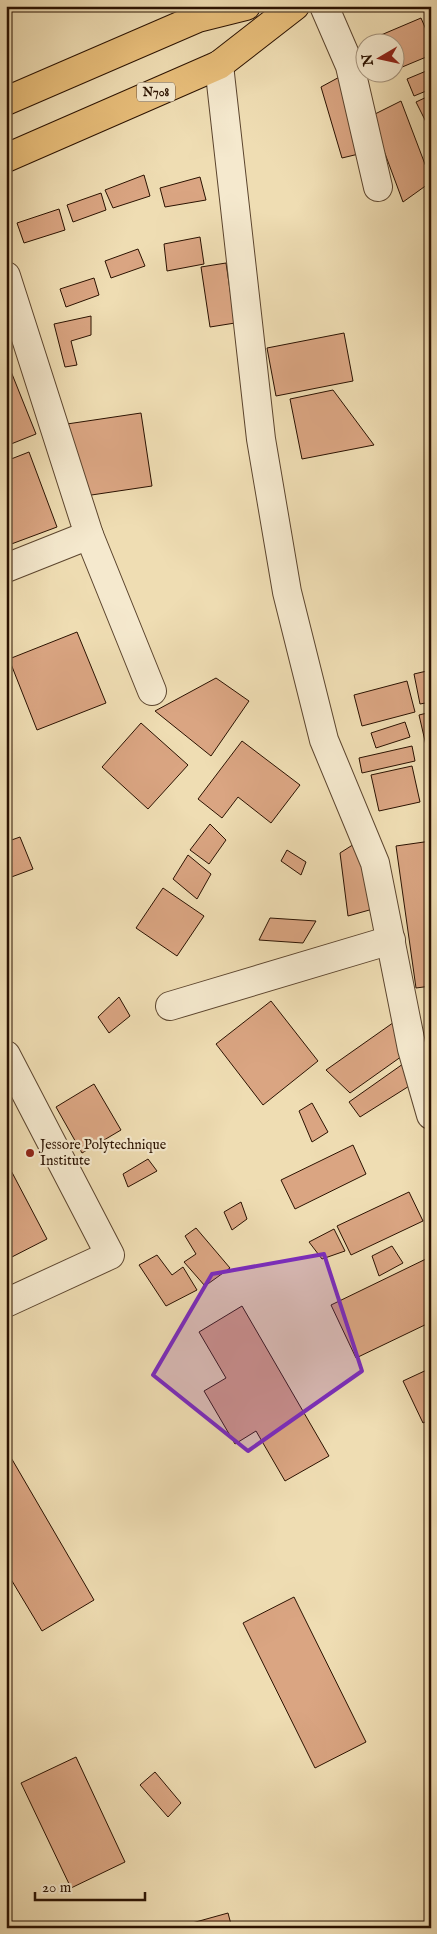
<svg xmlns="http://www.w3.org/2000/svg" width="437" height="1934" font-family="'IM FELL English',serif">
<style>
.building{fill:#daa582;stroke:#2b1201}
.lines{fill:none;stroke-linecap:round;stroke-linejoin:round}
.minor-casing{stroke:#5c452e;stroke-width:30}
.highway-casing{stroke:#2b1201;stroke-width:30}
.minor{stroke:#f5e9ce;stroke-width:28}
.highway{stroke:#e8be7a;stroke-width:28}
.marked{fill:#7b2cbf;fill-opacity:0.2;stroke:#7b2cbf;stroke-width:4;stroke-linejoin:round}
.poi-dot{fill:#8f2418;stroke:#f5e9ce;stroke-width:2}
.labels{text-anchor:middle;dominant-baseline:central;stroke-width:4.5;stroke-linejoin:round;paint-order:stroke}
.shield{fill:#f5e9ce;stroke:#68523e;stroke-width:1}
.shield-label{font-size:12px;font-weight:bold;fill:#2b1201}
.poi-label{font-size:14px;fill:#2b1201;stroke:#f5e9ce;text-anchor:start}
</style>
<rect width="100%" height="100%" fill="#efddb3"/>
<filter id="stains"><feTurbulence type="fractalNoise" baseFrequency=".004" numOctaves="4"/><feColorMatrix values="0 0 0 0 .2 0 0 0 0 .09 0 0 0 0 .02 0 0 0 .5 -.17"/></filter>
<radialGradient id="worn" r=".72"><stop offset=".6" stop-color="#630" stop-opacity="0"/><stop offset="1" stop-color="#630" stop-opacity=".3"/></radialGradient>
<!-- building -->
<g class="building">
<polygon points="421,18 431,41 431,55 395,70 394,42 384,42 381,35"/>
<polygon points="431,69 431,89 414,96 407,79"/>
<polygon points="345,74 367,152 342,158 321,87"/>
<polygon points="431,95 431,132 416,102"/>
<polygon points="401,101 431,180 431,182 403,202 371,116"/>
<polygon points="144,175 150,196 113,208 105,190"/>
<polygon points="200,177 206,200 165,207 160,188"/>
<polygon points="101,193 106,210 73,222 67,205"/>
<polygon points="59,209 65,230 24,243 17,223"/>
<polygon points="200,237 204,264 167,271 164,244"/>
<polygon points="138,249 145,266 111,278 105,261"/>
<polygon points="226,263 235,323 210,327 201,267"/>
<polygon points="94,278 99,295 66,307 60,289"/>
<polygon points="91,316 91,335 71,341 77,365 65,367 54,324"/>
<polygon points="344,333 353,381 276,396 267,348"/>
<polygon points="10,369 36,434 6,446 6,370"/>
<polygon points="333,390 374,445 302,459 290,399"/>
<polygon points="141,413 152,486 78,497 67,424"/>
<polygon points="29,452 57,527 6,546 6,461"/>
<polygon points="77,632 106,703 37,730 9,659"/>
<polygon points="431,670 431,702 420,704 414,674"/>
<polygon points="216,678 249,701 211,756 155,711"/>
<polygon points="407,681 415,712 362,726 354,695"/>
<polygon points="431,712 431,767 419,715"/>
<polygon points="405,722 410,737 376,748 371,733"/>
<polygon points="141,723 188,765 148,809 102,767"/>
<polygon points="242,741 300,785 271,823 238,797 222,818 198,799"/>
<polygon points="412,746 415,761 362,773 359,758"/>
<polygon points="412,766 420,802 379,811 371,775"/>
<polygon points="210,824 226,840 209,864 190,850"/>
<polygon points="20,837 33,869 6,879 6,842"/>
<polygon points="362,839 373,909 348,916 340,853"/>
<polygon points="431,841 431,986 416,988 396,846"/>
<polygon points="287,850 306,862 301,875 281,861"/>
<polygon points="188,855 211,874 197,899 173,879"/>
<polygon points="163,888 204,916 177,956 136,928"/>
<polygon points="270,918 316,921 303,943 259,940"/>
<polygon points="119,997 130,1016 109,1033 98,1017"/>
<polygon points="271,1001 318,1061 263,1105 216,1044"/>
<polygon points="397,1020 412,1049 350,1093 326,1070"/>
<polygon points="410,1059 414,1083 360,1117 349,1102"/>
<polygon points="94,1084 121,1130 82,1153 56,1107"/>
<polygon points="312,1103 328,1132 312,1142 299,1111"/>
<polygon points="353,1145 366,1174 295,1209 281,1180"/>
<polygon points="148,1159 157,1171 128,1187 123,1174"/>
<polygon points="6,1161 47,1239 6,1260"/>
<polygon points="409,1192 423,1221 351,1255 337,1226"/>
<polygon points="241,1202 247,1219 232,1230 224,1212"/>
<polygon points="196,1228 230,1268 205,1286 184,1262 196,1254 185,1236"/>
<polygon points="334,1229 345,1251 322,1259 309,1242"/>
<polygon points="392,1246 403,1263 379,1276 372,1256"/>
<polygon points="157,1255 172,1275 183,1267 197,1290 166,1306 139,1265"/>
<polygon points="428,1258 431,1265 431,1322 356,1358 331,1305"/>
<polygon points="242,1306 329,1456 285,1481 256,1431 235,1444 204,1391 226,1378 199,1332"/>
<polygon points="431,1368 431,1419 423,1423 403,1381"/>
<polygon points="6,1449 94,1600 42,1631 6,1571"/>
<polygon points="294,1597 366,1742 315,1768 243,1623"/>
<polygon points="76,1757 125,1862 71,1888 21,1783"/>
<polygon points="155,1772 181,1803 168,1817 140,1785"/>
<polygon points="228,1913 232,1928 174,1928"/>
</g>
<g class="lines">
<!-- minor casing -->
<g class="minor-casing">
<g id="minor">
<polyline points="324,6 350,66 378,187"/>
<polyline points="219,65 261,439 287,592 324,740 375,863 412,1049 431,1115"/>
<polyline points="6,276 89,535 6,568"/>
<polyline points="89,535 152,691"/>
<polyline points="170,1006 391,940"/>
<polyline points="6,1055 110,1255 6,1303"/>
</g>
</g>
<!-- highway casing -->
<g class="highway-casing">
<g id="highway">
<polyline points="6,101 198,18 246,6"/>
<polyline points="6,158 219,65 295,6"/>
</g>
</g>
<!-- minor -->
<use href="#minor" class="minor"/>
<!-- highway -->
<use href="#highway" class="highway"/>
</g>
<!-- marked area -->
<path class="marked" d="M324,1254L362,1371L248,1451L153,1375L212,1274Z"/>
<!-- markers -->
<circle class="poi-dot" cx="30" cy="1153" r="5"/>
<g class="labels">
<!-- shield labels -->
<rect class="shield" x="137" y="82.5" width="38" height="19" rx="4"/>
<g class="shield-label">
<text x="156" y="92">N708</text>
</g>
<!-- poi labels -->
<g class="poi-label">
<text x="40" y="1145">Jessore Polytechnique<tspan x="40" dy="16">Institute</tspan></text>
</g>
</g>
<!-- margin -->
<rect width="437" height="1934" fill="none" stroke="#efddb3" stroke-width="25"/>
<rect x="8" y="8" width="422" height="1919" fill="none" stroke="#2b1201" stroke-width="2.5"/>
<rect x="12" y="12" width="412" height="1909" fill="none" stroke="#2b1201"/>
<!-- north arrow -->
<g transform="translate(380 58) rotate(261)"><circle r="24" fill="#f5e9ce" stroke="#a4937c"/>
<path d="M0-4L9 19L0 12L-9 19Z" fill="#8f2418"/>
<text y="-8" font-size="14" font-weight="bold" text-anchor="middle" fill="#2b1201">N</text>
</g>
<!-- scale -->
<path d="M35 1892v8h110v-8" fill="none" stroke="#2b1201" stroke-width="2.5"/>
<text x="42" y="1892" font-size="15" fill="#2b1201" stroke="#f5e9ce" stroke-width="4" paint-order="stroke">20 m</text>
<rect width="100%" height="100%" filter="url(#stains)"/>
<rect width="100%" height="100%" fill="url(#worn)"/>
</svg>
